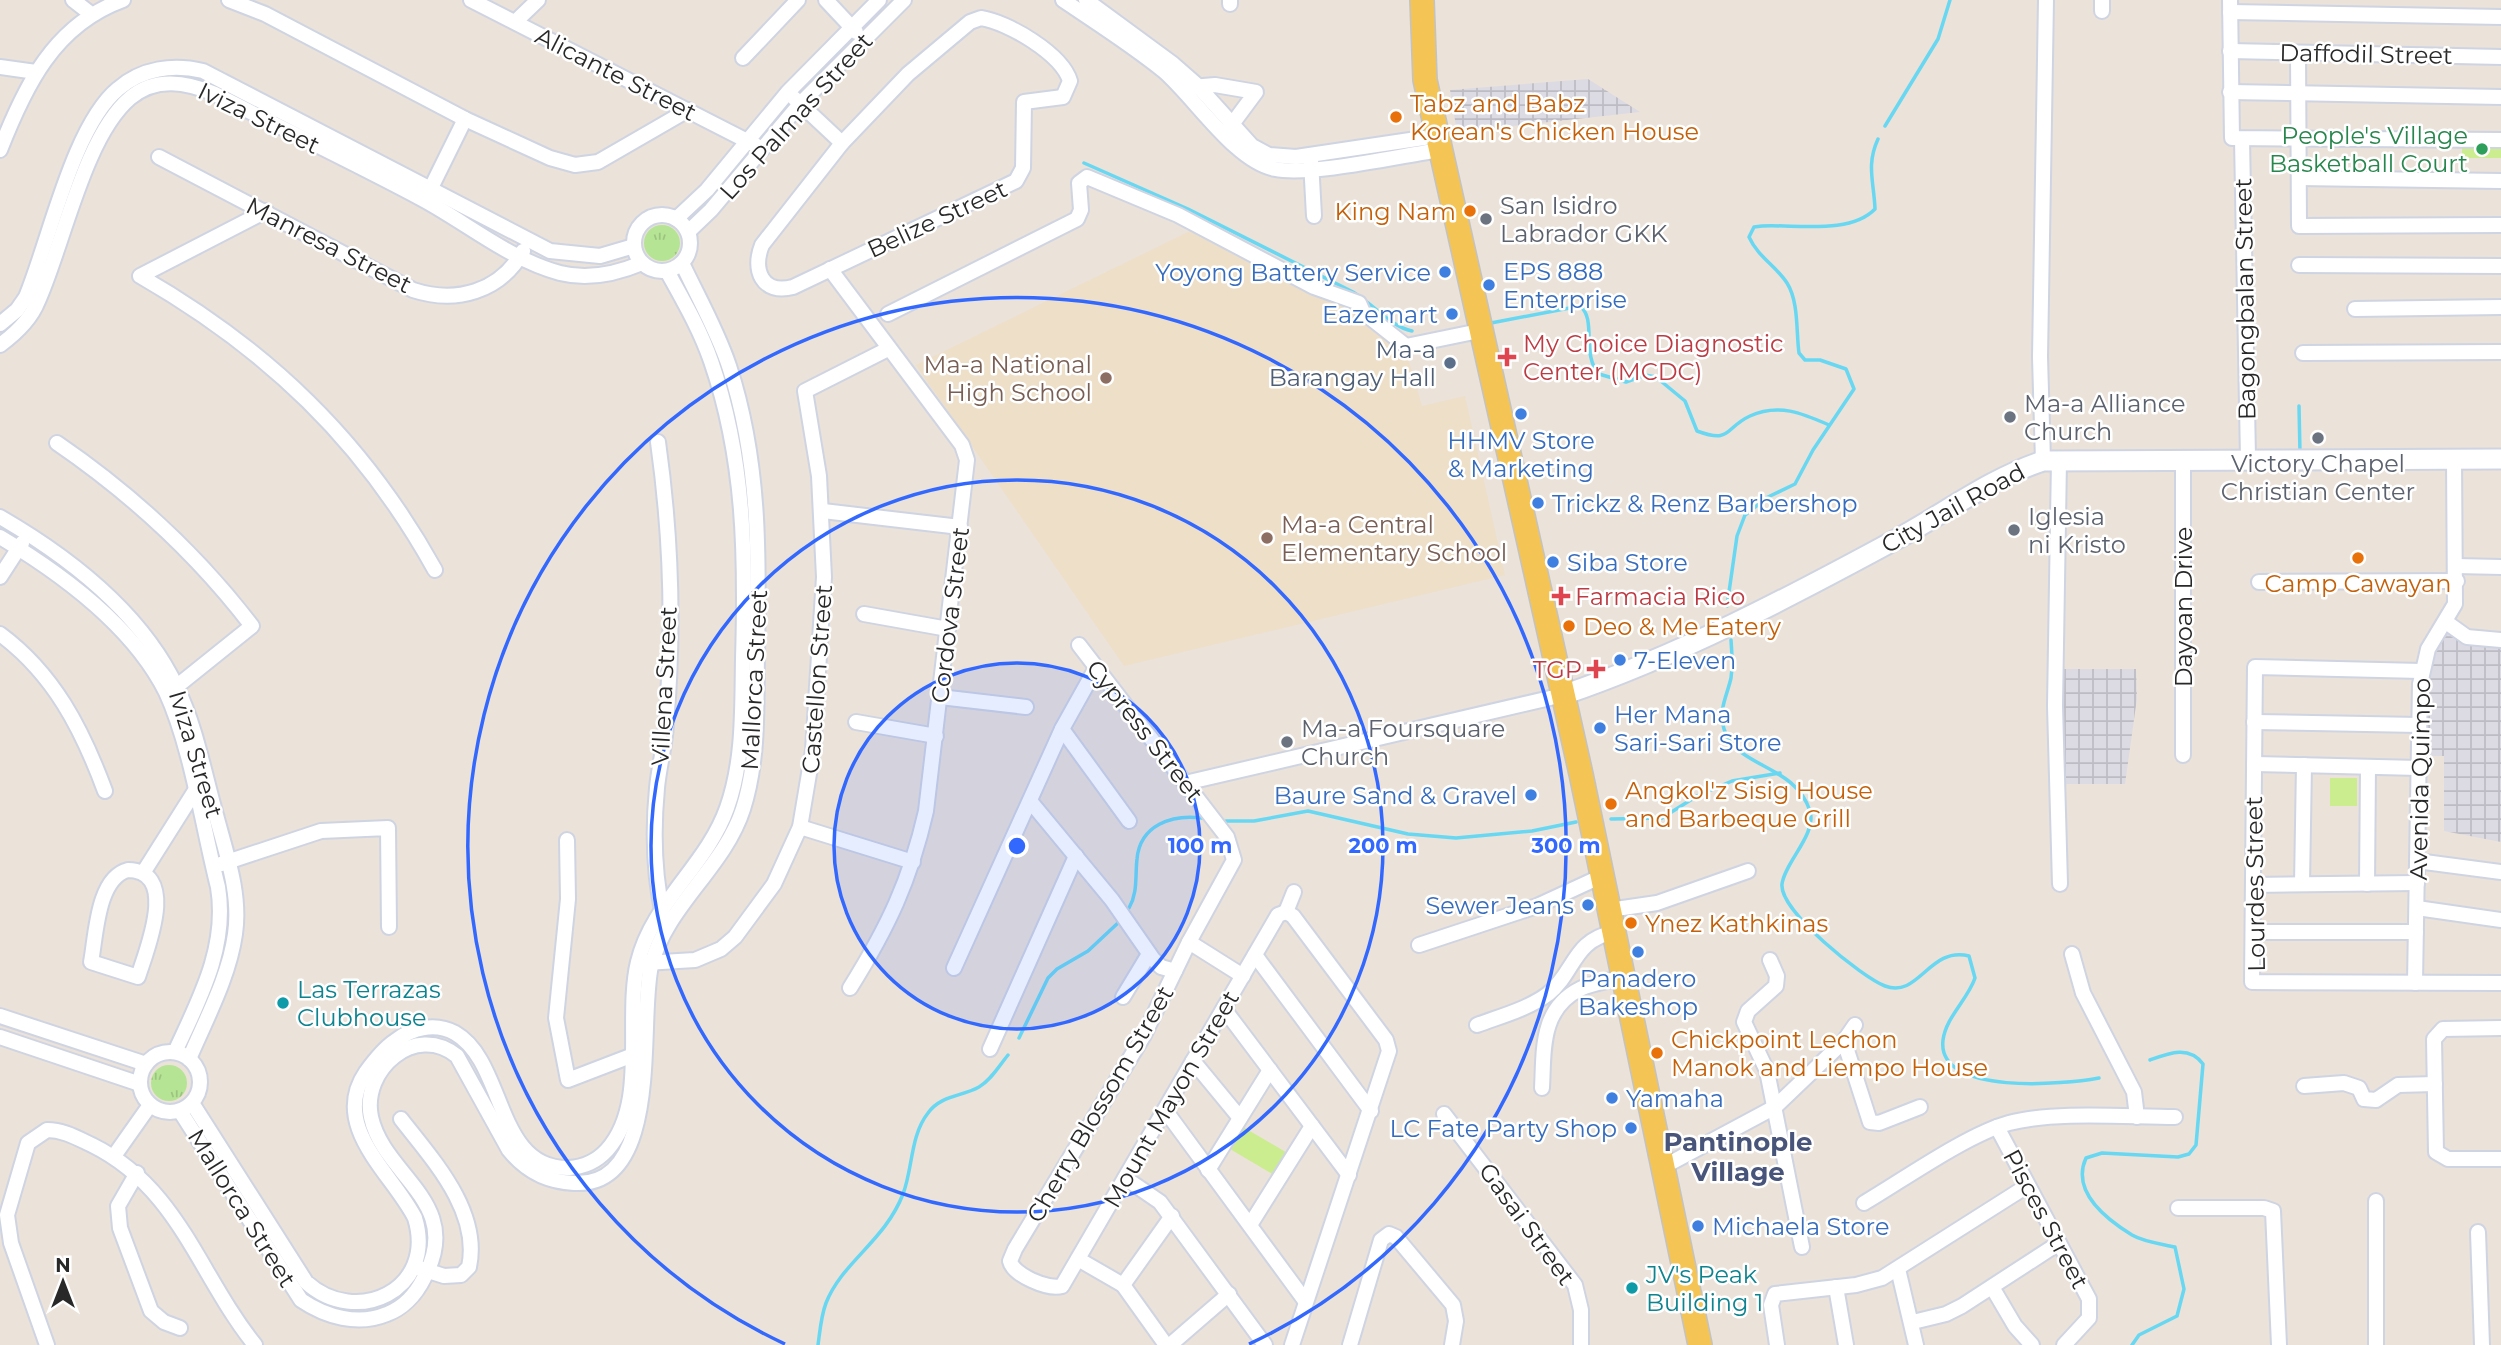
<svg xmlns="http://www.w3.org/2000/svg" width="2501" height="1345" font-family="Montserrat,sans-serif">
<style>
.industrial{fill:url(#industrial-grid)}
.education{fill:#eedfc8}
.grass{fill:url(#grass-tufts)}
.pitch{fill:#cbec8f}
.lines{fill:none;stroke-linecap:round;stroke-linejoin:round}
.stream{stroke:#68d7f2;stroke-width:3.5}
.street-casing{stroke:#cfd4e2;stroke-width:18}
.secondary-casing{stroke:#cfd4e2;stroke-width:23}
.primary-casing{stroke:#c3c3c3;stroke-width:26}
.street{stroke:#fff;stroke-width:14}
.secondary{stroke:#fff;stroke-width:19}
.primary{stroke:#f4c455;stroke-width:23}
.ring{fill:none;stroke:#3368ff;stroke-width:3.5}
.food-dot{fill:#e8710a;stroke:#fff;stroke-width:2.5}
.leisure-dot{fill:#2e9e5b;stroke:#fff;stroke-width:2.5}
.worship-dot{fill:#6b7280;stroke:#fff;stroke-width:2.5}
.shop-dot{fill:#3f7fe0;stroke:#fff;stroke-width:2.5}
.health-dot{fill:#e0444e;stroke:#fff;stroke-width:2.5}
.service-dot{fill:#5c6f8a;stroke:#fff;stroke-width:2.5}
.education-dot{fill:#8d6e63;stroke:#fff;stroke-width:2.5}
.culture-dot{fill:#0f9aa8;stroke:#fff;stroke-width:2.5}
.labels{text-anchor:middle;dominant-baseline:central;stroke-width:5;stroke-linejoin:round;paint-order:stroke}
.street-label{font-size:24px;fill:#282828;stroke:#fff}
.food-label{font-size:24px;fill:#c56008;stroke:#fff;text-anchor:start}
.leisure-label{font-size:24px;fill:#27864d;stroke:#fff;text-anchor:end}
.worship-label{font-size:24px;fill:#5b616d;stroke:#fff;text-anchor:start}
.shop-label{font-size:24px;fill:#366cbe;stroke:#fff;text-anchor:start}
.health-label{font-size:24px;fill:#be3a42;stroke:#fff;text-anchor:start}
.service-label{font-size:24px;fill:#4e5e75;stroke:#fff;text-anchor:end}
.education-label{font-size:24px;fill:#785e54;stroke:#fff;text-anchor:end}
.culture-label{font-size:24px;fill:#0d838f;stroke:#fff;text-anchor:start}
.neighbourhood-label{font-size:26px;font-weight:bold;fill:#48547a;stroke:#fff}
.centre{fill:#3368ff;stroke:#fff;stroke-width:3.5}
.ring-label{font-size:21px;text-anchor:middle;font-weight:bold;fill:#3368ff;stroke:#fff;stroke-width:5;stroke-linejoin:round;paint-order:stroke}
</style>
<defs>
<pattern id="industrial-grid" width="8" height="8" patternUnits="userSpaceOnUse" patternTransform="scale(1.75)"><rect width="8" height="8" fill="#dcdae3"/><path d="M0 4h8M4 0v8" fill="none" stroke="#bdbbc3"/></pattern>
<pattern id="grass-tufts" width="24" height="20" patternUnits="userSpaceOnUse" patternTransform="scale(1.75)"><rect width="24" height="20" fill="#b5e494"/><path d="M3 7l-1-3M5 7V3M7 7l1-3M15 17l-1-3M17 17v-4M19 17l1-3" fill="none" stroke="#9cc480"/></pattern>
</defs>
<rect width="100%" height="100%" fill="#ebe2d9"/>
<!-- industrial -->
<g class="industrial">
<polygon points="1588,79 1640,112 1457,132 1450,90"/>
<polygon points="2446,633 2461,640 2501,644 2501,842 2444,831 2444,756 2426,756 2427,668 2438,643"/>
<polygon points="2060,669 2136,669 2137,698 2125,784 2060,784"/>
</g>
<!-- education -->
<polygon class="education" points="1190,231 1350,310 1385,339 1405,348 1422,406 1465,396 1505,575 1124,666 916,365"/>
<!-- grass -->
<g class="grass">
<circle cx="662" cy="243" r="18"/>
<circle cx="169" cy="1083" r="18"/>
</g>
<!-- pitch -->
<g class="pitch">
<rect x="2462" y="141" width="39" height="17"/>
<rect x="2330" y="778" width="27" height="28"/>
<polygon points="1243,1127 1289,1154 1276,1176 1230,1149"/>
</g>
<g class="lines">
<!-- stream -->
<g class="stream">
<polyline points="1885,126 1938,39 1950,0"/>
<path d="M1084,163L1188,209L1353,292C1373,304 1391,327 1412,331"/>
<path d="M1491,323L1580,306C1597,319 1581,355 1599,374L1626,382L1645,375L1656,377L1685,401L1697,431C1732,444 1724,428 1750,416C1778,403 1802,413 1829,425"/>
<polyline points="2299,406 2300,453"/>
<path d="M1727,606L1737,536L1745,515L1768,497L1795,484L1813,450L1854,389L1846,369L1820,360H1805L1799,353C1796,332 1799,302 1787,283C1776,266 1758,257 1749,237L1754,227L1762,226C1795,224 1850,235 1875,209C1874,182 1866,165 1878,139"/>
<path d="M1731,640C1732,653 1733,665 1731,678C1727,696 1718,710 1724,729C1737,769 1794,763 1810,811C1817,834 1785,862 1782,884C1779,911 1862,977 1885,986C1919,999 1929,946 1969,956L1975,978C1968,999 1946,1017 1943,1040C1936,1097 2067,1084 2099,1078"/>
<polyline points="1611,819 1662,818 1697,796 1732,781 1780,773"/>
<polyline points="1226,821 1254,821 1308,811 1408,834 1456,838 1532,831 1576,822"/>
<path d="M1129,908C1138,892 1135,877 1137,859C1140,825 1172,814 1202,818"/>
<polyline points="1019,1038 1048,978 1057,969 1088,951 1119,922"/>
<path d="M818,1345C820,1331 821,1316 826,1303C842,1262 885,1241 903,1194C913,1168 910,1136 928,1113C941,1095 961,1097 979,1087C991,1080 999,1066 1008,1055"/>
<path d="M2132,1345L2139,1335L2177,1316L2184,1289L2175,1247C2162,1244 2144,1242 2132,1235C2106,1219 2071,1191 2086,1158L2102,1153L2178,1157L2189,1154L2196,1145L2203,1064C2189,1045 2169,1053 2150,1060"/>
</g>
<!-- street casing -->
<g class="street-casing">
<g id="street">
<polyline points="73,0 91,14"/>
<polyline points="229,0 265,14 465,119 550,158 575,165 598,162 688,110"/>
<polyline points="471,0 761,148"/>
<polyline points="826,0 856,32"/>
<path d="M1063,0C1097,23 1132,45 1164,71C1196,99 1235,161 1275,169C1312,176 1399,156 1440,150"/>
<polyline points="1086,0 1173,64 1197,85 1252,146 1269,155 1296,157 1437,136"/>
<polyline points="2102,0 2102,11"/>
<polyline points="2230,0 2232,138 2501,140"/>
<polyline points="1230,4 1230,0"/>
<polyline points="2230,12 2501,17"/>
<path d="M981,18C1008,22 1062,54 1070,81L1063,97L1024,102L1023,168L1016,181L793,287C762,295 752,270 762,245L842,143L908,74L970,22Z"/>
<polyline points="515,22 538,0"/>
<polyline points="2230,51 2501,57"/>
<polyline points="2298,53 2299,226 2501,225"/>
<polyline points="743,58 798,0"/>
<polyline points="0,67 36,72"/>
<polyline points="1192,87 1215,85 1256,92 1227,131"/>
<polyline points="2230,92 2501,97"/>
<polyline points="794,98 842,143"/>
<polyline points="2242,139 2248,458"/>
<path d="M0,150C25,86 54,25 123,0"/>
<path d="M159,157L413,290C456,304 500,292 523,251"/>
<polyline points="1311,161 1314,216"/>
<polyline points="2299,178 2501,181"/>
<polyline points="427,196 465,119"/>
<path d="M266,211L140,276C267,349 363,440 435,570"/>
<circle cx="662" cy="243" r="28"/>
<polyline points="676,219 707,190 788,92 879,0"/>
<polyline points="688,232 711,210 800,104 904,0"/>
<polyline points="2299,265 2501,266"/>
<path d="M830,269L962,445L967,460L926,811C910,881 888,927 850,988"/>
<polyline points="2355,309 2501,307"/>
<polyline points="888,314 1077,219 1081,210 1079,183 1087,177 1178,215 1314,287 1359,303 1363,312 1406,346 1479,331"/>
<path d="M0,324L17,310L26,297C49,242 73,126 118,89C142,68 173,64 203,71L550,251L600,256L634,246"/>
<path d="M0,345C15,334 31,319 38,301C63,246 84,137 130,98C156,76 187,82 215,94C285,130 355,163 424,200C468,224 511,260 560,273C588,280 616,274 642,263"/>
<polyline points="2303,353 2501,352"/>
<path d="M658,442C671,534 674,632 666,724C665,746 659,766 657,788C653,829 654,874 663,915"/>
<path d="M57,443C133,495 196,553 252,626L171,691"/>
<polyline points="2183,459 2183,755"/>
<polyline points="2059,460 2055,706 2060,884"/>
<polyline points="2043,461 2040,357 2046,0"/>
<polyline points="823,511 960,527"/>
<path d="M0,517C69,557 142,613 177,688C196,727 204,773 216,815C226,853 241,894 235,934C229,977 206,1019 189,1059"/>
<path d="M0,537C62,574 133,626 166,692C191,746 203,828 218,887C228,947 199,1000 175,1052"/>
<polyline points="2456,566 2501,567"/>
<polyline points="0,577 22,543"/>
<polyline points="2259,582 2457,581"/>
<polyline points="864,614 948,629"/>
<polyline points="2446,622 2467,637 2501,640"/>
<path d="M0,634C54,674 82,729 105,791"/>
<path d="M1079,645L1227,837L1234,860L1189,942L1144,1035L1015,1249L1010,1261C1013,1275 1048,1290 1062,1286L1278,915L1286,912"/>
<polyline points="2421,671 2255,667 2252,982 2501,983"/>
<polyline points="940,697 1026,707"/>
<polyline points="856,722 936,736"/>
<polyline points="2254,722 2419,725"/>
<polyline points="1062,729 1129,821"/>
<polyline points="2254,764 2419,768"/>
<polyline points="1185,783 1563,695"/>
<polyline points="1030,801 1112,900 1153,959 1161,967 1175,971"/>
<polyline points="800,827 913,862"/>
<polyline points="567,840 568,899 556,1018 568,1080 641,1052"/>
<polyline points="2417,861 2501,872"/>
<polyline points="221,864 321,831 388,828 389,927"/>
<path d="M128,870C180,871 146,951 138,977L91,962C96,936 97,878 128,870Z"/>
<polyline points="143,873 198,786"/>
<polyline points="2302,884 2304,765"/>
<polyline points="2367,884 2368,767"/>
<polyline points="2253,885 2417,883"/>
<polyline points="2417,908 2501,920"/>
<polyline points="1609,910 1657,903 1748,871"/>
<polyline points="1286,912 1293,916 1386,1040 1389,1051 1292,1345"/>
<polyline points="1286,912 1294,892"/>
<polyline points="2253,932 2416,932"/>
<polyline points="1189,942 1243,976"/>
<polyline points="1419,945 1537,906 1602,876"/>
<polyline points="2072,954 2083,993 2134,1092 2137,1117"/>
<polyline points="1255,955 1371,1111"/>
<polyline points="1770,960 1777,976 1776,986 1748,1011 1744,1022 1767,1071 1802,1247"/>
<polyline points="645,963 695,960 721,949 735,937 774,884 800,827 813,750 824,577 819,476 805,391 888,349"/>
<polyline points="954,968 1062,729 1096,668"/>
<polyline points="2415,983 2420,684 2428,649 2455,604 2454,459"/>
<polyline points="1123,997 1149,954"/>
<polyline points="1224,1009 1349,1175"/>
<polyline points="0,1016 146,1064"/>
<path d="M1477,1025C1501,1016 1528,1009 1548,994C1576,971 1572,941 1614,932"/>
<polyline points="2501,1028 2443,1029 2434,1039 2436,1152 2448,1159 2501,1159"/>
<polyline points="0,1037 140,1084"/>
<polyline points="1844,1041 1870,1122 1879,1123 1920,1107"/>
<polyline points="990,1049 1076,856"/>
<circle cx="170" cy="1082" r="30"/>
<polyline points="1193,1061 1240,1118"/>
<polyline points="2304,1086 2344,1083 2359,1088 2364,1099 2376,1100 2398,1085 2435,1084"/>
<path d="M1542,1088C1544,1050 1540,1009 1580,989C1592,983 1610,981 1623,977"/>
<path d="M192,1103L306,1282C356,1328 437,1290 415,1218C393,1174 329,1126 366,1072C374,1061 383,1049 395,1041C412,1028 435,1022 455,1033C506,1062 495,1170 569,1168C584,1167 597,1161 607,1150C649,1103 624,1019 638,962C652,903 707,865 727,808C744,760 742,709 743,659C746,557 745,459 711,361C700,329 683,300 667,271"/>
<polyline points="1165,1110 1306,1302"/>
<path d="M180,1111L301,1300C326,1317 358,1326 387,1314C403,1308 416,1294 424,1278C465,1202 384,1177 371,1117C361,1070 415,1022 457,1056L509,1150C525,1170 547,1182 574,1183C664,1188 638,1020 651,966C666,906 724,868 743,809C759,759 756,706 757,654C759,556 760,460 729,366C717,330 698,297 682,263"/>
<polyline points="1444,1114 1575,1285 1581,1310 1581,1345"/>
<path d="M401,1119C432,1159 481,1211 469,1267L461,1275L444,1276L419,1268"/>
<polyline points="1997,1127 2089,1299 2089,1318 2064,1345"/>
<polyline points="114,1156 150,1105"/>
<polyline points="1663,1167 1775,1107 1844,1041 1855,1025"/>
<polyline points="1208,1170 1270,1070"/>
<polyline points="137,1173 118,1206 120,1228 151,1311 164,1322 180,1328"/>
<polyline points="1125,1178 1160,1202 1265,1345"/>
<path d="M1864,1203C1903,1180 1968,1134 2009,1123C2055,1111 2126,1117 2175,1117"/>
<polyline points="2178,1208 2264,1208 2273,1211 2279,1345"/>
<polyline points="1250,1225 1312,1126"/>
<polyline points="2478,1232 2482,1345"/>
<polyline points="1078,1259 1123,1285 1166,1345"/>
<polyline points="1898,1269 1916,1345"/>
<polyline points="1123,1285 1172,1216"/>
<polyline points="1836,1287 1846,1345"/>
<polyline points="1992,1287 2015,1326 2032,1345"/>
<polyline points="1913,1322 1946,1314 1962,1306 2059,1243"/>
<path d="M47,1345L11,1243L7,1215L28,1143L47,1130C64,1130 77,1138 92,1145C179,1188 198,1274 255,1345"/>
<polyline points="1170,1345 1229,1294"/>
<polyline points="1350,1345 1381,1240 1389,1234 1396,1237 1453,1305 1456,1321 1452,1345"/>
<polyline points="1777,1345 1771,1305 1775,1294 1856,1285 1882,1278 2027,1186"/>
<polyline points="2376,1345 2376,1201"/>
</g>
</g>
<!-- secondary casing -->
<g class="secondary-casing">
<path id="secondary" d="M1563,695C1678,656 1790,597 1897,539C1945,513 1991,478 2043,461L2501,459"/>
</g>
<!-- primary casing -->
<g class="primary-casing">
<polyline id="primary" points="1422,0 1425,80 1581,774 1700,1345"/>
</g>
<!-- street -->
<use href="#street" class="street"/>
<!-- secondary -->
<use href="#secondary" class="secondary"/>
<!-- primary -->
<use href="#primary" class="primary"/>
</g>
<!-- distance rings -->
<circle cx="1017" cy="846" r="183" fill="#3368ff" fill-opacity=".12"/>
<g class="ring">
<circle cx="1017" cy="846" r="183"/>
<circle cx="1017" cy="846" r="366"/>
<path d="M785 1344A549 549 0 1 1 1249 1344"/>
</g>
<!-- markers -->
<g class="food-dot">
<circle cx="1396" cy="117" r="7"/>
<circle cx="1470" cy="211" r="7"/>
<circle cx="2358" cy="558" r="7"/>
<circle cx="1569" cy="626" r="7"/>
<circle cx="1611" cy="804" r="7"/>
<circle cx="1631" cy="923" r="7"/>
<circle cx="1657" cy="1053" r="7"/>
</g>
<circle class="leisure-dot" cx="2482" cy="149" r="7"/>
<g class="worship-dot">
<circle cx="1486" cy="219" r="7"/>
<circle cx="2010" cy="417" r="7"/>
<circle cx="2318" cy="438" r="7"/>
<circle cx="2014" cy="530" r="7"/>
<circle cx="1287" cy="742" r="7"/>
</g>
<g class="shop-dot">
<circle cx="1445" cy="272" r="7"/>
<circle cx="1489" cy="285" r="7"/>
<circle cx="1452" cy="314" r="7"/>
<circle cx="1521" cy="414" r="7"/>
<circle cx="1538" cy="503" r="7"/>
<circle cx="1553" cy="562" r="7"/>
<circle cx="1620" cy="660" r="7"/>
<circle cx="1600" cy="728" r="7"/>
<circle cx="1531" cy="795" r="7"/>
<circle cx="1588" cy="905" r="7"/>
<circle cx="1638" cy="952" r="7"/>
<circle cx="1612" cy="1098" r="7"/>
<circle cx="1631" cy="1128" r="7"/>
<circle cx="1698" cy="1226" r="7"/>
</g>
<g class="health-dot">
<path d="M1503.5 346.5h7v7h7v7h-7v7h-7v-7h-7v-7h7z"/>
<path d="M1557.5 585.5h7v7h7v7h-7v7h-7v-7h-7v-7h7z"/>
<path d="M1592.5 658.5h7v7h7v7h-7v7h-7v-7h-7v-7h7z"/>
</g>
<circle class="service-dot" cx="1450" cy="363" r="7"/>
<g class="education-dot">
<circle cx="1106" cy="378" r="7"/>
<circle cx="1267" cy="538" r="7"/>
</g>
<g class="culture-dot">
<circle cx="283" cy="1003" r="7"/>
<circle cx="1632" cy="1288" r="7"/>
</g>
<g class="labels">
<!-- street labels -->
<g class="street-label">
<text transform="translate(2366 54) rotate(1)">Daffodil Street</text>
<text transform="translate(616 74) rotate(27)">Alicante Street</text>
<text transform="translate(796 116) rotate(-48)">Los Palmas Street</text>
<text transform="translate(259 118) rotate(26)">Iviza Street</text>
<text transform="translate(937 219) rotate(-25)">Belize Street</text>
<text transform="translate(329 245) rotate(27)">Manresa Street</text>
<text transform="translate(2245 299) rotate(-91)">Bagongbalan Street</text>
<text transform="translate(1953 508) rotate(-29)">City Jail Road</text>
<text transform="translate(2183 607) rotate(-90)">Dayoan Drive</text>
<text transform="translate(950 615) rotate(-83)">Cordova Street</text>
<text transform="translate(817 679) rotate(-86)">Castellon Street</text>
<text transform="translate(754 680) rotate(-87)">Mallorca Street</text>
<text transform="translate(664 686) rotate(-87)">Villena Street</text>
<text transform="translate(1145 731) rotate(52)">Cypress Street</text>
<text transform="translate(196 754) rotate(73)">Iviza Street</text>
<text transform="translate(2420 779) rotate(-89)">Avenida Quimpo</text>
<text transform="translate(2255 884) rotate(-91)">Lourdes Street</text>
<text transform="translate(1171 1099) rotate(-60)">Mount Mayon Street</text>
<text transform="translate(1100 1104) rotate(-60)">Cherry Blossom Street</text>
<text transform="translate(242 1208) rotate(58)">Mallorca Street</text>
<text transform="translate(2046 1219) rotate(62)">Pisces Street</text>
<text transform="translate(1527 1224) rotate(54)">Gasai Street</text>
</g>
<!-- food labels -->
<g class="food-label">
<text x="1410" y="103">Tabz and Babz<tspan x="1410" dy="28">Korean's Chicken House</tspan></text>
<text x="1456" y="211" text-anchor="end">King Nam</text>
<text x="2358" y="583" text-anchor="middle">Camp Cawayan</text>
<text x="1583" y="626">Deo &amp; Me Eatery</text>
<text x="1625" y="790">Angkol'z Sisig House<tspan x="1625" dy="28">and Barbeque Grill</tspan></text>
<text x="1645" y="923">Ynez Kathkinas</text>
<text x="1671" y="1039">Chickpoint Lechon<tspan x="1671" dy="28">Manok and Liempo House</tspan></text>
</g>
<!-- leisure labels -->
<g class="leisure-label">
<text x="2468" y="135">People's Village<tspan x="2468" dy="28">Basketball Court</tspan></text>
</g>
<!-- worship labels -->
<g class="worship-label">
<text x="1500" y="205">San Isidro<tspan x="1500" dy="28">Labrador GKK</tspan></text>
<text x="2024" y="403">Ma-a Alliance<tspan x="2024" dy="28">Church</tspan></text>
<text x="2318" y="463" text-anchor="middle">Victory Chapel<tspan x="2318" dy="28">Christian Center</tspan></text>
<text x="2028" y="516">Iglesia<tspan x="2028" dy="28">ni Kristo</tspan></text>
<text x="1301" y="728">Ma-a Foursquare<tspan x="1301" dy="28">Church</tspan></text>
</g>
<!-- shop labels -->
<g class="shop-label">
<text x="1503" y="271">EPS 888<tspan x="1503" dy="28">Enterprise</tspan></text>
<text x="1431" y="272" text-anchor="end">Yoyong Battery Service</text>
<text x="1438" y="314" text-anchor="end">Eazemart</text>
<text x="1521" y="440" text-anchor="middle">HHMV Store<tspan x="1521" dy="28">&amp; Marketing</tspan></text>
<text x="1552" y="503">Trickz &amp; Renz Barbershop</text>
<text x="1567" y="562">Siba Store</text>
<text x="1634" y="660">7-Eleven</text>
<text x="1614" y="714">Her Mana<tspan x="1614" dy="28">Sari-Sari Store</tspan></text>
<text x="1517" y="795" text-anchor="end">Baure Sand &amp; Gravel</text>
<text x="1574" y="905" text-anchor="end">Sewer Jeans</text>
<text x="1638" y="978" text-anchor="middle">Panadero<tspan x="1638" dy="28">Bakeshop</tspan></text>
<text x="1626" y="1098">Yamaha</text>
<text x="1617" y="1128" text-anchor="end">LC Fate Party Shop</text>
<text x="1712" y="1226">Michaela Store</text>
</g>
<!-- health labels -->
<g class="health-label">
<text x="1523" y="343">My Choice Diagnostic<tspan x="1523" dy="28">Center (MCDC)</tspan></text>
<text x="1575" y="596">Farmacia Rico</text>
<text x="1582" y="669" text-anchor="end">TGP</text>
</g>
<!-- service labels -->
<g class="service-label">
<text x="1436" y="349">Ma-a<tspan x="1436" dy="28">Barangay Hall</tspan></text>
</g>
<!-- education labels -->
<g class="education-label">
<text x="1092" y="364">Ma-a National<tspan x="1092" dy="28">High School</tspan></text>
<text x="1281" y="524" text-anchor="start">Ma-a Central<tspan x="1281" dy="28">Elementary School</tspan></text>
</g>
<!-- culture labels -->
<g class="culture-label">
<text x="297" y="989">Las Terrazas<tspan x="297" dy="28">Clubhouse</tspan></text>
<text x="1646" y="1274">JV's Peak<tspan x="1646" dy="28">Building 1</tspan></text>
</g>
<!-- neighbourhood labels -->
<g class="neighbourhood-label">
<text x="1738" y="1142">Pantinople<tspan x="1738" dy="30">Village</tspan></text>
</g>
</g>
<circle cx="1017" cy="846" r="10" class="centre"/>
<g class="ring-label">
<text x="1200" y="853">100 m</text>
<text x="1383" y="853">200 m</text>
<text x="1566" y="853">300 m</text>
</g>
<!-- north arrow -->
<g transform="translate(63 1282)" stroke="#ffffff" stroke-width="5" paint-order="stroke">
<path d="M0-5L12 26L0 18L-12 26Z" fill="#282828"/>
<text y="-10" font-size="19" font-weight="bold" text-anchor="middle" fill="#282828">N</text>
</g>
</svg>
